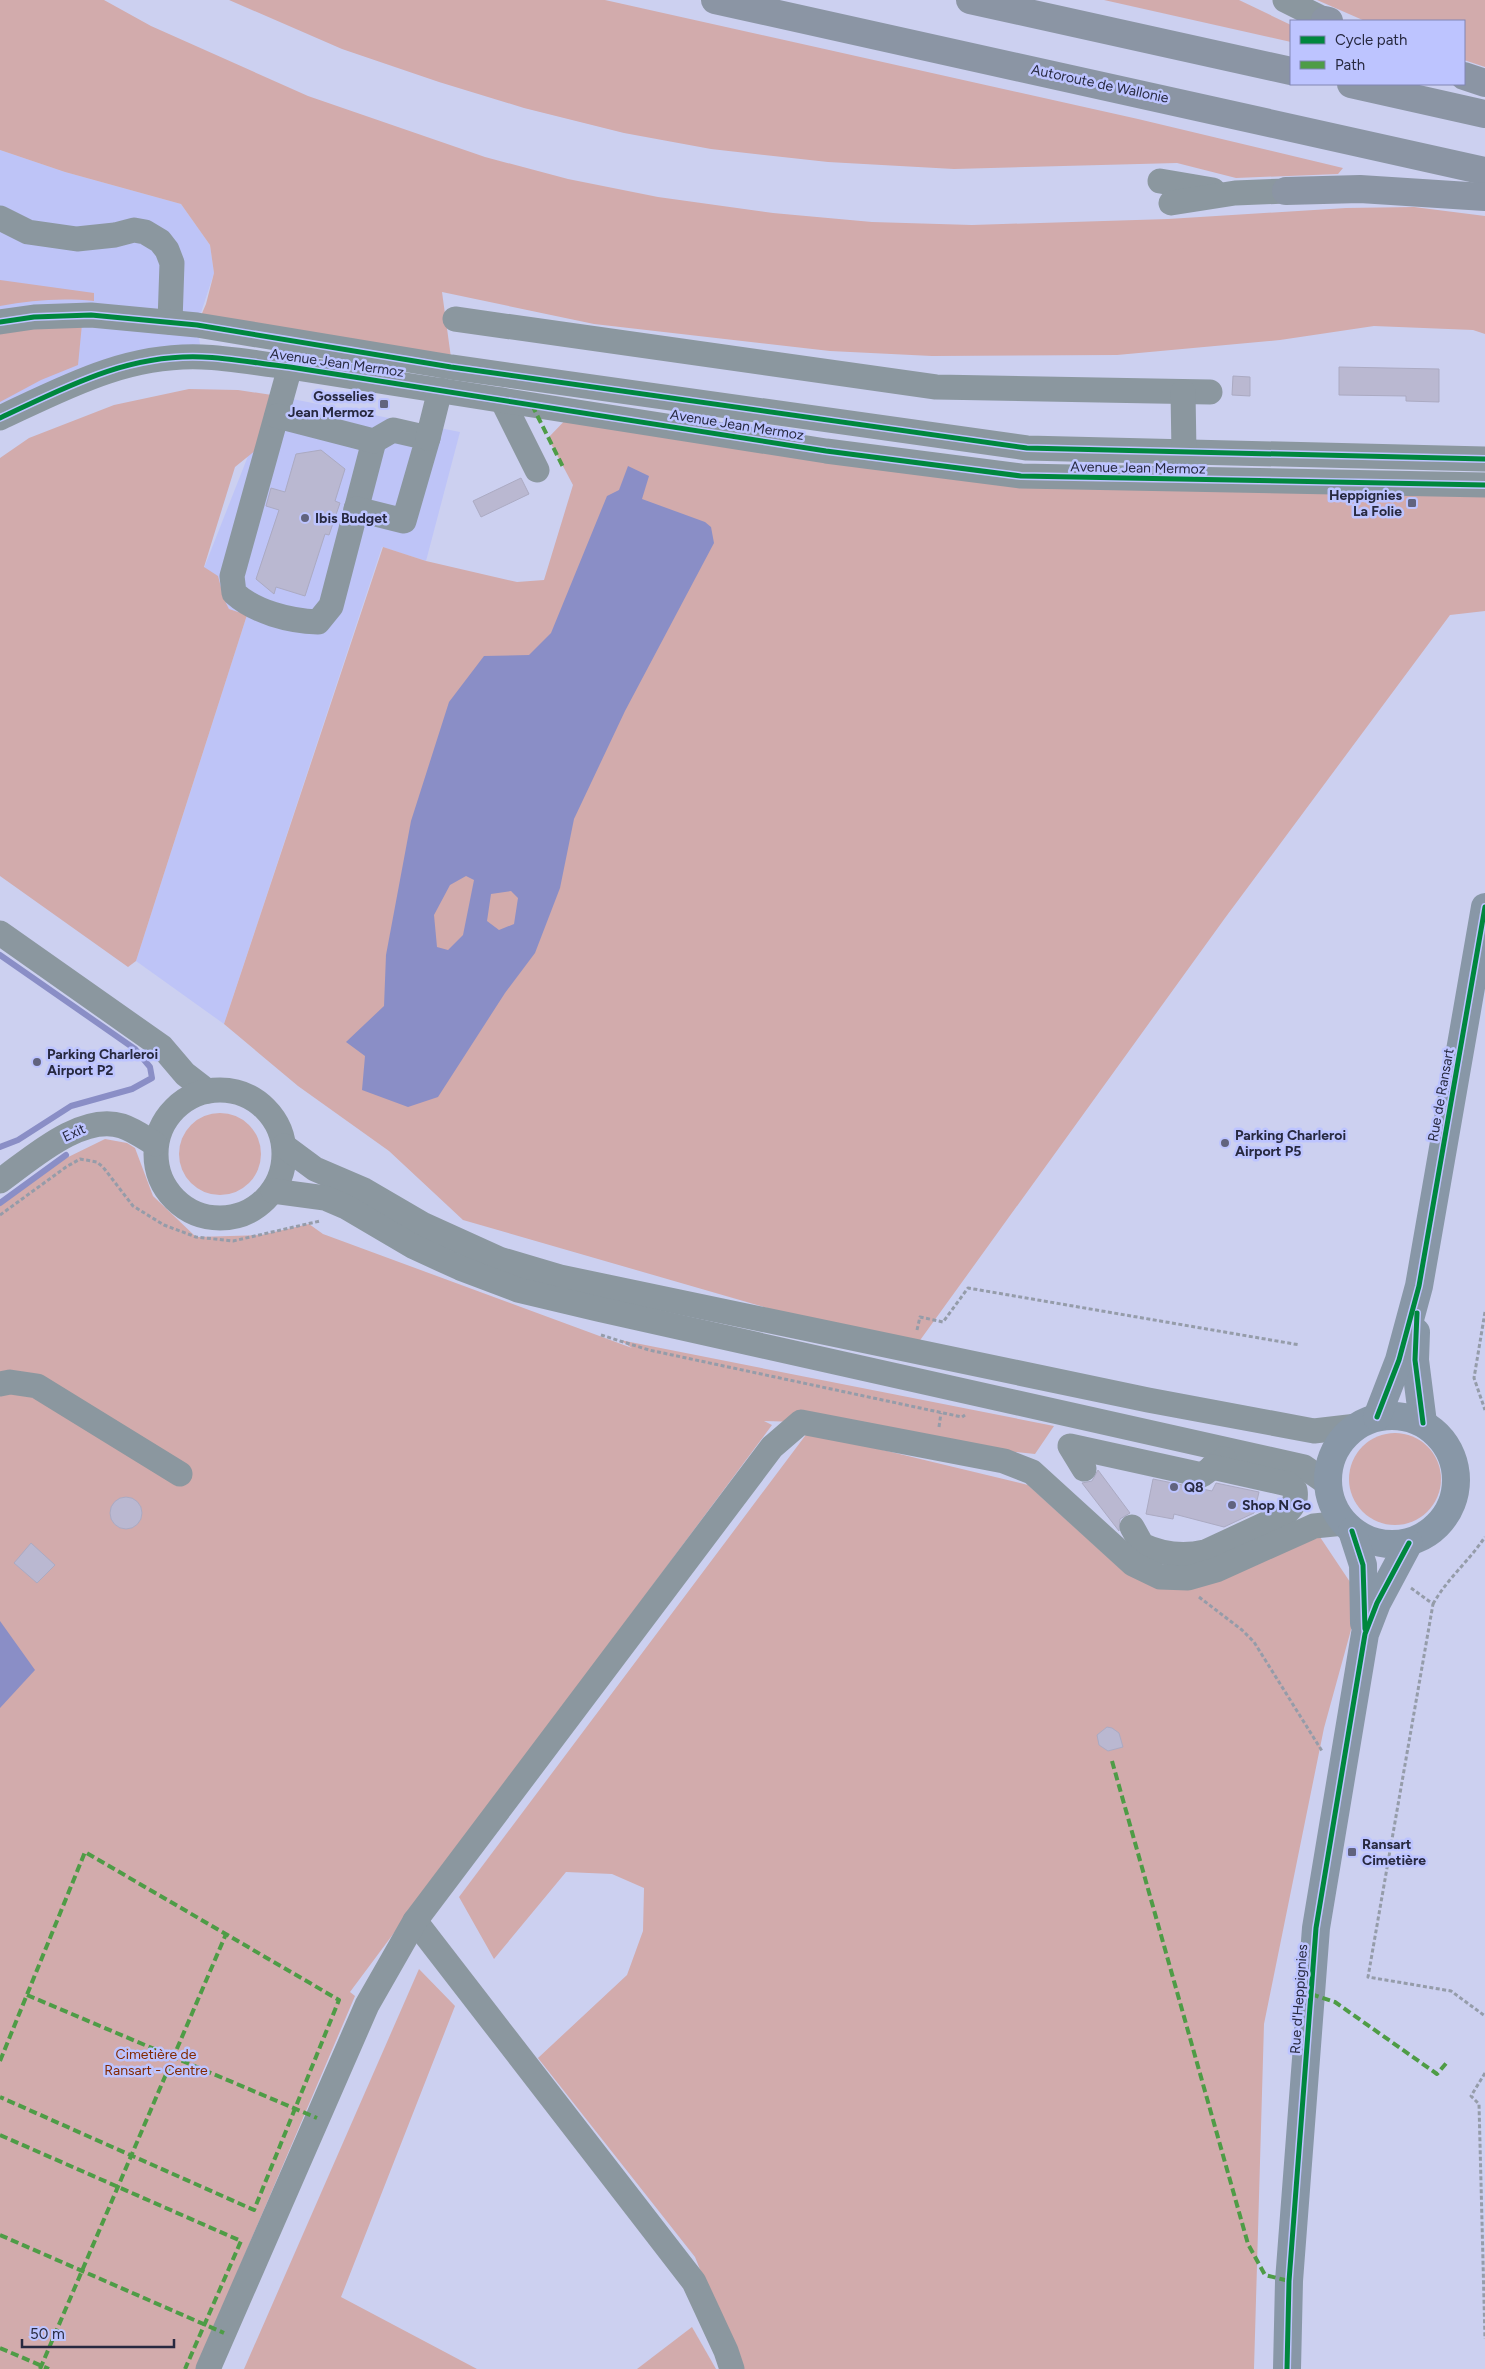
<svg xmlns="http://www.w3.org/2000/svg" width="1485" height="2369" font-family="Figtree,sans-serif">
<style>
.built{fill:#bec4f7}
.green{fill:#d2abac}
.water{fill:#8a8ec6;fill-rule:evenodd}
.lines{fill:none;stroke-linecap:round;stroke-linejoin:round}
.stream{stroke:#8a8ec6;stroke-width:6}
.building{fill:#bab8d1;stroke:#abaac2}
.path{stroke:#959ca9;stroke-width:3;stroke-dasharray:4 2.5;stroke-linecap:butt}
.minor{stroke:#8b979f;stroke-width:25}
.major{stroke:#8897a7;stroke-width:28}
.highway{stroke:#8b95a4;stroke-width:28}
.quiet{stroke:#4e9c46;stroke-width:4;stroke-dasharray:8 4;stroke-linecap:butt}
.cycleway-casing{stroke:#bdc4ff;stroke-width:8}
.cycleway{stroke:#00873e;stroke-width:5}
.poi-dot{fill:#61637e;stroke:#bdc4ff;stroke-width:2}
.labels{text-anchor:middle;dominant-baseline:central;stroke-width:5;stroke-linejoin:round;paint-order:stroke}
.street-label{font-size:14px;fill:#272940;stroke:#bdc4ff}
.poi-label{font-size:14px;font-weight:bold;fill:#272940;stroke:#bdc4ff;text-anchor:start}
.park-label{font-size:14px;fill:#832901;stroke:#bdc4ff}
</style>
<rect width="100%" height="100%" fill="#ccd0f0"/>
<!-- built -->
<g class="built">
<polygon points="0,150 65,172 181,204 210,245 214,273 197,325 202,357 145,361 0,418"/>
<polygon points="272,395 460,432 426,561 382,547 224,1024 136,961 247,615 229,609 204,568"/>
</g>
<!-- green -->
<g class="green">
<polygon points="0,0 104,0 151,26 308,96 485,157 568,179 658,197 773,213 872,222 972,225 1168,219 1346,208 1414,207 1485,216 1485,334 1473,330 1374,326 1280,340 1117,355 932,356 830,351 594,324 442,292 452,365 197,325 206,304 214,273 210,245 181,204 65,172 0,150"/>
<polygon points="229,0 605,0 1138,119 1343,168 1338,174 1236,178 1177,163 954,169 828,162 711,149 624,133 524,108 439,82 342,49"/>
<polygon points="1104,0 1239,0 1291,25 1291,42"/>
<polygon points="1317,0 1485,0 1485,67 1464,60 1464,21 1365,21"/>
<path d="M0,280L94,293V301C61,298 32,300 0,306Z"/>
<polygon points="82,324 78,365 41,380 0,402 0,331"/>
<polygon points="189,389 238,390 272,395 256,450 235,467 204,567 218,576 224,599 229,609 247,615 136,961 128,967 0,876 0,458 29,438 114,405"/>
<polygon points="574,411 1021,476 1485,485 1485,611 1450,615 1225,918 913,1350 463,1220 389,1151 298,1086 224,1024 383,547 426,561 517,582 544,580 573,485 548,438"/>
<circle cx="220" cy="1154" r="41"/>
<polygon points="105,1139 127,1143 135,1148 153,1196 196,1237 261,1235 309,1224 323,1234 632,1348 620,1340 1054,1426 1035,1454 896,1440 801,1422 764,1421 772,1425 350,1992 355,1996 196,2369 0,2369 0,1204 54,1164"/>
<polygon points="808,1432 1028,1485 1124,1572 1320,1537 1360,1597 1324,1728 1264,2024 1254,2369 740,2369 695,2257 538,2058 627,1975 643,1931 644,1888 612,1874 566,1872 494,1959 459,1897"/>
<circle cx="1395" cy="1479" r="46"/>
<polygon points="419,1969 455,2006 341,2297 477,2369 244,2369"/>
<polygon points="692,2327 716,2369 637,2369"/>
</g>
<!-- water -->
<g class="water">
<path d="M628,466L649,476L642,499L705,522L711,527L714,543L625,711L574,819L560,888L535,953L505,993L438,1097L408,1107L362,1090L365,1056L346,1042L384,1006L386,955L411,821L449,702L484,656L529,655L551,633L607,496L619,490ZM466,876L474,880L463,935L448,950L437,947L434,915L450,885ZM511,891L518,898L514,924L499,930L487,921L491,894Z"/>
<polygon points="0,1621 35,1670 0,1708"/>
</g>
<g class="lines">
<!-- stream -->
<g class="stream">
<polyline points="0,955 135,1049 150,1067 152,1078 132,1089 71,1106 18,1140 0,1147"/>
<polyline points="0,1203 66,1155"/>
</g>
</g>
<!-- building -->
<g class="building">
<polygon points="1339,367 1439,369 1439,402 1406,401 1406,396 1339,395"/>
<polygon points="1233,376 1250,377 1250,396 1232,395"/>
<polygon points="321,450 345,469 335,501 340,503 329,535 325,534 305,596 276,587 274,594 256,579 279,510 266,506 271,488 285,492 296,454"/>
<polygon points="521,478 529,494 481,517 473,501"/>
<polygon points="1098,1470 1130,1513 1120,1519 1119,1531 1082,1483 1092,1481"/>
<polygon points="1153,1479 1212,1491 1216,1483 1259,1492 1254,1513 1224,1527 1174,1514 1173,1519 1146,1514"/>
<circle cx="126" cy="1513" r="16"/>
<polygon points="31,1543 55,1565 37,1583 14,1563"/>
<polygon points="1107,1727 1112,1728 1119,1733 1123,1747 1108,1751 1099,1745 1097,1735"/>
</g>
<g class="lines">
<!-- path -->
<g class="path">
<polyline points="0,1215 66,1167 80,1159 97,1162 103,1167 133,1206 164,1225 196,1237 233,1241 320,1221"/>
<polyline points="1485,1312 1474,1378 1485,1410"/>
<polyline points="917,1330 920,1317 943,1322 968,1288 1300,1345"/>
<polyline points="601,1335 649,1350 962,1417 965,1415"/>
<polyline points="939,1427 941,1413"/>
<polyline points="1411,1588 1433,1604 1368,1977 1451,1991 1485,2016"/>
<polyline points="1199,1597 1242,1630 1254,1642 1322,1751"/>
<path d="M1433,1604C1447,1579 1469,1561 1485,1537"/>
<polyline points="1485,2073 1471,2096 1479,2104 1485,2339"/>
</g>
<!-- minor -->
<g class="minor">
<polyline points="1285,0 1325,20"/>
<polyline points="1160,181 1213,190"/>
<polyline points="1171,203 1235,193 1286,191"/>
<polyline points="0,218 28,232 77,239 115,235 134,230 145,232 160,241 167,250 172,263 170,322"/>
<polyline points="455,319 936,387 1210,392"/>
<polyline points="0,322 34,317 91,315 197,325 451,367 1027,448 1485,459"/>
<path d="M290,367L232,576L234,593C255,612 289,621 318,622L331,606L374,441"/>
<polyline points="1183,392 1184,452"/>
<polyline points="502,400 537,470"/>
<polyline points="277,416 374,441 393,430 428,438 404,521 356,509"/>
<path d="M0,418C66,387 127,354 202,357C231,358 261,364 290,367L826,451L1021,476L1485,485"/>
<polyline points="428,438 440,390"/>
<polyline points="0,933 162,1047 185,1074 207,1091"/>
<circle cx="220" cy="1154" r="64"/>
<polyline points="284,1146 315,1169 364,1190 424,1225 499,1259 560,1277 1148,1400 1314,1431 1357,1426"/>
<path d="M0,1181C31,1159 81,1113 122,1126C134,1130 145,1138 155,1144"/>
<polyline points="273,1191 325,1198 346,1207 414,1247 460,1268 518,1290 598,1309 1304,1467 1327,1483"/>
<polyline points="0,1384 10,1382 37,1386 180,1474"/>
<polyline points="1084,1469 1070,1446 1202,1475 1224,1459"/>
<path d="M1132,1527L1142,1545C1163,1555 1183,1557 1205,1552L1283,1516C1292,1508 1297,1502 1295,1490L1288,1484L1212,1467"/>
<polyline points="415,1921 694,2282 726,2351 732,2369"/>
<polyline points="208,2369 367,2005 415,1921 772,1447 801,1422 1004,1461 1032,1472 1133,1564 1160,1577 1188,1578 1216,1570 1314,1526 1344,1523"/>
</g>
<!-- major -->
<g class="major">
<polyline points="1416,1332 1415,1360 1423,1423"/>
<circle cx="1392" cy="1480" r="64"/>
<polyline points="1377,1417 1399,1360 1419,1286 1485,907"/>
<polyline points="1352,1531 1363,1565 1364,1623"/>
<polyline points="1287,2369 1289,2281 1316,1928 1365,1634 1377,1603 1409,1543"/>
</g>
<!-- highway -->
<g class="highway">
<polyline points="715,0 1485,171"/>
<polyline points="970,0 1291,71"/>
<polyline points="1325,20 1329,21"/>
<polyline points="1464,76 1485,83"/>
<polyline points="1351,84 1485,114"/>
<polyline points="1286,191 1360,189 1485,197"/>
</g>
<!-- quiet -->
<g class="quiet">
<polyline points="532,405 563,467"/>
<polyline points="1112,1761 1248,2244 1265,2275 1289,2281"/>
<polyline points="1311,1994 1335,2002 1437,2074 1448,2061"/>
<polyline points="27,1995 317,2118"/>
<polyline points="0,2061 85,1852 339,2000 254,2210 0,2097"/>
<polyline points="0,2135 241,2241 185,2369"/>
<polyline points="0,2235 224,2333"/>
<polyline points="0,2348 49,2369"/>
<polyline points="40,2369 226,1934"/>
</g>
<!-- cycleway casing -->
<g class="cycleway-casing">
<g id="cycleway">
<polyline points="0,322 34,317 91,315 197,325 451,367 1027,448 1485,459"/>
<path d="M0,418C66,387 127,354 202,357C231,358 261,364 290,367L826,451L1021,476L1485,485"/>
<polyline points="1417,1313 1415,1360 1423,1423"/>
<polyline points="1377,1417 1399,1360 1419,1286 1485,907"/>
<polyline points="1352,1531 1363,1565 1365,1629"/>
<polyline points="1287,2369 1289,2281 1316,1928 1365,1634 1377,1603 1409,1543"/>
</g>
</g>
<!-- cycleway -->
<use href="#cycleway" class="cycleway"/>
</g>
<!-- markers -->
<g class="poi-dot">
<rect x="379" y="399" width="10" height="10" rx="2.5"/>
<rect x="1407" y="498" width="10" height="10" rx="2.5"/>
<circle cx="305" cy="518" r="5"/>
<circle cx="37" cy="1062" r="5"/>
<circle cx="1225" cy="1143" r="5"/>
<circle cx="1174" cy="1487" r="5"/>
<circle cx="1232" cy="1505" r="5"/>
<rect x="1347" y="1847" width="10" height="10" rx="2.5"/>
</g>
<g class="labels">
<!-- street labels -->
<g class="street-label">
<text transform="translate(1100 84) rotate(12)">Autoroute de Wallonie</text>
<text transform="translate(337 363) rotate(8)">Avenue Jean Mermoz</text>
<text transform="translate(737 425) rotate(9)">Avenue Jean Mermoz</text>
<text transform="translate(1138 468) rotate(1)">Avenue Jean Mermoz</text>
<text transform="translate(1441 1095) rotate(-80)">Rue de Ransart</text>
<text transform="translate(74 1133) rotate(-25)">Exit</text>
<text transform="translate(1299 1999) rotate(-86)">Rue d'Heppignies</text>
</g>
<!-- poi labels -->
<g class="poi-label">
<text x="374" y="396" text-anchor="end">Gosselies<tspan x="374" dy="16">Jean Mermoz</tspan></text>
<text x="1402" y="495" text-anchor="end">Heppignies<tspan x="1402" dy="16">La Folie</tspan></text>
<text x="315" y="518">Ibis Budget</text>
<text x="47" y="1054">Parking Charleroi<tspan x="47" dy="16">Airport P2</tspan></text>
<text x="1235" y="1135">Parking Charleroi<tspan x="1235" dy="16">Airport P5</tspan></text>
<text x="1184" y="1487">Q8</text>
<text x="1242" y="1505">Shop N Go</text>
<text x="1362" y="1844">Ransart<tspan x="1362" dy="16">Cimetière</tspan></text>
</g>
<!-- park labels -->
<g class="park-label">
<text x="156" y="2054">Cimetière de<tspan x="156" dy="16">Ransart - Centre</tspan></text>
</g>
</g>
<!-- legend -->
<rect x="1290" y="20" width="175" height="65" fill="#bdc4ff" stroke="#8186b3"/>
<rect x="1300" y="36" width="25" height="8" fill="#00873e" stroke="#8186b3"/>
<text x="1335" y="45" font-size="15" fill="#272940">Cycle path</text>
<rect x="1300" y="61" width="25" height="8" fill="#4e9c46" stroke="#8186b3"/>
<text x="1335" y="70" font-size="15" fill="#272940">Path</text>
<!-- scale -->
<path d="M22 2339v8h152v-8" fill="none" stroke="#272940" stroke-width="2.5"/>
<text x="30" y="2339" font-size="15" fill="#272940" stroke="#bdc4ff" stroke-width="4" paint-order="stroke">50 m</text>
</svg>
